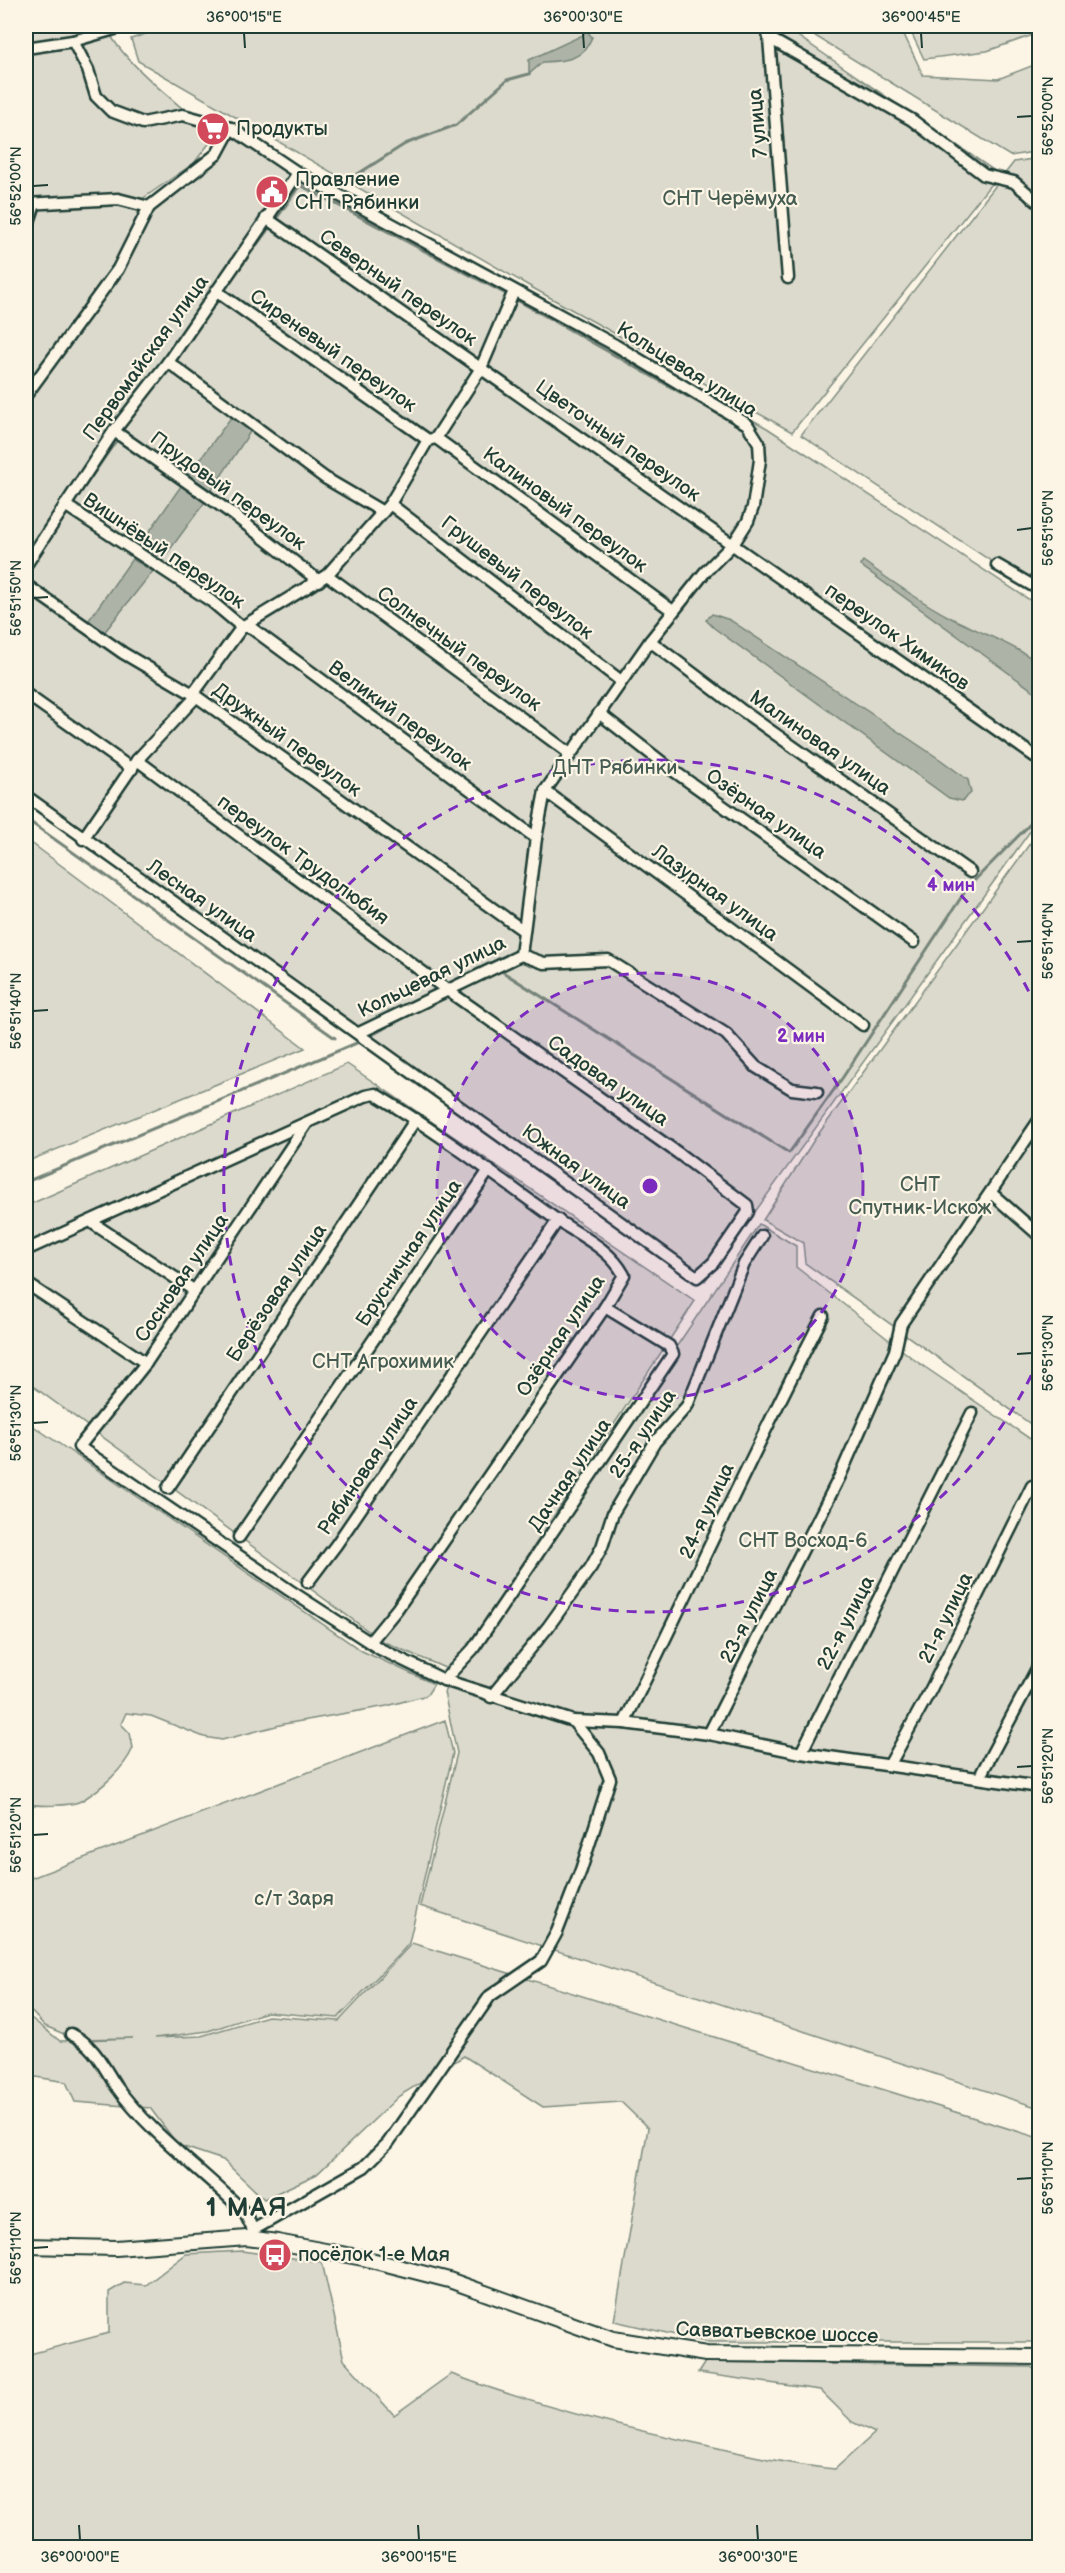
<svg xmlns="http://www.w3.org/2000/svg" width="1065" height="2573" font-family="'Balsamiq Sans',sans-serif">
<style>
.green{fill:#dcdacc;stroke:#7e8c80;stroke-width:1.5}
.water{fill:#aeb3a7;stroke:#758479;stroke-width:1.5}
.lines{fill:none;stroke-linecap:round;stroke-linejoin:round}
.stream{stroke:#758479;stroke-width:3}
.minor-casing{stroke:#1f3d34;stroke-width:15}
.major-casing{stroke:#1f3d34;stroke-width:18}
.minor{stroke:#fcf5e5;stroke-width:10}
.major{stroke:#fcf5e5;stroke-width:14}
.ticks{fill:none;stroke:#1f3d34;stroke-width:2}
.ring{fill:none;stroke:#7b2cbf;stroke-width:3;stroke-dasharray:10 8}
.labels{text-anchor:middle;dominant-baseline:central;stroke-width:4.5;stroke-linejoin:round;paint-order:stroke}
.street-label{font-size:20px;fill:#1f3d34;stroke:#fcf5e5}
.poi-label{font-size:20px;fill:#1f3d34;stroke:#fcf5e5;text-anchor:start}
.park-label{font-size:20px;fill:#455c52;stroke:#fcf5e5}
.district-label{font-size:26px;font-weight:bold;letter-spacing:1.5px;fill:#1f3d34;stroke:#fcf5e5}
.centre{fill:#7b2cbf;stroke:#fcf5e5;stroke-width:3}
.ring-label{font-size:18px;text-anchor:middle;font-weight:bold;fill:#7b2cbf;stroke:#fcf5e5;stroke-width:4.5;stroke-linejoin:round;paint-order:stroke}
.neatline{fill:none;stroke:#1f3d34;stroke-width:2}
.ticks-label{font-size:15px;text-anchor:middle;fill:#1f3d34}
</style>
<rect width="100%" height="100%" fill="#fcf5e5"/>
<filter id="ink" filterUnits="userSpaceOnUse"><feTurbulence type="fractalNoise" baseFrequency=".0167" numOctaves="2"/><feDisplacementMap in="SourceGraphic" scale="12" xChannelSelector="R" yChannelSelector="G"/><feConvolveMatrix kernelMatrix="1 2 1 2 8 2 1 2 1" color-interpolation-filters="sRGB"/></filter>
<g filter="url(#ink)">
<!-- green -->
<g class="green">
<path d="M26,26H107C115,57 189,113 215,136L194,163L142,199L26,198Z"/>
<polygon points="168,26 783,26 999,174 792,432 531,287 138,61 131,39"/>
<polygon points="799,26 900,26 923,75 998,79 1039,63 1039,151 1010,156"/>
<polygon points="908,26 1039,26 1039,33 987,51 924,59"/>
<polygon points="234,130 767,428 1039,606 1039,819 705,1281 26,801 26,209 153,200 215,152"/>
<polygon points="1039,158 1039,593 801,435 1014,162"/>
<polygon points="1039,831 1039,1430 805,1263 803,1243 763,1220 814,1140"/>
<polygon points="26,839 305,1048 26,1162"/>
<polygon points="347,1064 695,1301 452,1671 382,1641 26,1381 26,1206"/>
<polygon points="759,1224 796,1246 796,1267 916,1361 1039,1445 1039,2108 420,1906 457,1753 444,1692"/>
<path d="M26,1421L362,1651L434,1684L427,1695L387,1706L284,1724L222,1740L204,1737L151,1716L126,1713L121,1724L130,1733L133,1748C124,1769 101,1789 81,1801C71,1806 36,1807 26,1803Z"/>
<polygon points="445,1720 453,1753 409,1943 404,1949 338,2018 267,2012 208,2031 155,2038 201,2036 268,2016 339,2021 412,1943 1039,2138 1039,2342 706,2342 614,2321 648,2128 621,2102 543,2107 464,2056 399,2096 317,2174 264,2199 223,2160 178,2145 150,2108 75,2102 66,2082 36,2077 26,2078 26,2014 60,2041 133,2038 76,2039 45,2026 26,2006 26,1880"/>
<path d="M242,2251L322,2262L344,2360L394,2415L451,2374C534,2405 619,2427 705,2445C748,2455 791,2465 835,2469L875,2433L852,2422L820,2390L698,2373L705,2362L1031,2367L1039,2372V2535L1032,2548L26,2547V2355L109,2333V2292L124,2283L146,2285L186,2254Z"/>
</g>
<!-- water -->
<g class="water">
<path d="M586,30L592,37C584,60 565,61 543,62L529,74V60L583,35Z"/>
<polygon points="232,416 243,422 250,432 210,493 188,476"/>
<polygon points="181,486 205,502 160,563 138,548"/>
<polygon points="132,559 153,571 103,634 89,620"/>
<path d="M863,561C892,582 921,602 953,619C982,633 1012,644 1039,663V695L860,565Z"/>
<polygon points="712,614 730,620 941,760 968,780 971,793 962,801 949,798 714,628 706,620"/>
</g>
<g class="lines">
<!-- stream -->
<g class="stream">
<polyline points="587,31 597,26"/>
<polyline points="339,186 405,144 456,125 507,80 529,74"/>
<polyline points="277,218 300,185 504,293"/>
<polyline points="226,287 269,228"/>
<polyline points="517,300 738,425"/>
<polyline points="176,360 217,300"/>
<polyline points="123,429 168,370"/>
<polyline points="72,505 116,441"/>
<polyline points="26,819 335,1038"/>
<polyline points="498,969 789,1153 843,1077 968,887 1040,814"/>
<polyline points="374,1034 420,1009"/>
<polyline points="26,1182 359,1042"/>
</g>
<!-- minor casing -->
<g class="minor-casing">
<g id="minor">
<polyline points="766,26 769,38 912,120 984,175 1014,182 1040,204"/>
<polyline points="769,38 788,278"/>
<polyline points="73,41 88,70 96,96 111,111 143,123 183,115 231,128 298,173 615,345 747,424 759,443 760,460 753,507 748,521 734,543 705,572 650,641 545,791 536,838 521,955 359,1033"/>
<polyline points="26,48 73,41 125,26"/>
<polyline points="26,204 118,199 149,207"/>
<polyline points="266,218 1040,760"/>
<polyline points="26,231 35,204"/>
<polyline points="216,291 428,440"/>
<polyline points="168,362 325,478 383,512"/>
<polyline points="26,395 118,269 149,207 217,154 231,128"/>
<polyline points="114,431 234,515 319,581"/>
<polyline points="436,438 673,611"/>
<polyline points="390,504 621,681"/>
<polyline points="65,505 211,601 242,627 250,627 536,838"/>
<polyline points="26,565 114,431 168,362 298,173"/>
<polyline points="997,565 1040,590"/>
<polyline points="327,575 569,753"/>
<polyline points="26,585 123,653 193,694 524,931"/>
<polyline points="650,641 740,709 970,872"/>
<polyline points="26,694 132,769"/>
<polyline points="599,713 664,764 914,942"/>
<polyline points="545,791 863,1025"/>
<polyline points="26,796 697,1277 713,1263 748,1212 747,1205 678,1153 447,990 137,760"/>
<polyline points="83,839 137,760 194,699 193,694 242,627 327,575 390,504 428,440 436,438 481,368 514,291"/>
<polyline points="521,955 544,963 608,960 726,1034 756,1067 792,1089 817,1092"/>
<polyline points="991,1193 1040,1236"/>
<polyline points="96,1220 94,1224 195,1291"/>
<path d="M26,1250L365,1096L375,1094C438,1132 497,1177 557,1220C581,1236 610,1249 624,1275L605,1307L397,1609L370,1642"/>
<polyline points="26,1283 146,1363"/>
<polyline points="168,1488 416,1119"/>
<polyline points="239,1537 489,1170"/>
<polyline points="308,1582 336,1545 558,1220"/>
<polyline points="444,1680 473,1649 673,1354 669,1346 605,1307"/>
<polyline points="491,1697 548,1627 591,1567 602,1547 613,1513 655,1442 687,1406 744,1264 762,1236"/>
<polyline points="573,1721 624,1723 709,1734 801,1753 1040,1787"/>
<path d="M624,1723C691,1588 753,1450 823,1316"/>
<polyline points="709,1734 840,1476 895,1351 901,1324 1040,1119"/>
<polyline points="801,1753 972,1413"/>
<polyline points="890,1764 931,1689 1032,1486"/>
<polyline points="979,1778 1040,1663"/>
<path d="M71,2034C94,2045 103,2066 116,2086C151,2135 203,2170 245,2213L253,2230"/>
<polyline points="251,2238 253,2230 364,2167 388,2143 490,1996 541,1961 557,1932 581,1870 610,1779 599,1753 573,1721 444,1680 380,1649 289,1590 79,1447 146,1363 307,1123"/>
</g>
</g>
<!-- major casing -->
<g class="major-casing">
<polyline id="major" points="26,2246 116,2248 247,2238 277,2242 363,2258 449,2280 613,2339 706,2354 1040,2357"/>
</g>
<!-- minor -->
<use href="#minor" class="minor"/>
<!-- major -->
<use href="#major" class="major"/>
</g>
</g>
<!-- ticks -->
<path class="ticks" d="M244,33L245,48M583,33L584,48M921,33L922,48M1017,117L1032,116M33,186L48,185M1017,530L1032,528M33,598L48,597M1017,942L1032,941M33,1011L48,1010M1017,1354L1032,1353M33,1423L48,1422M1017,1767L1032,1766M33,1835L48,1834M1017,2179L1032,2178M33,2248L48,2247M79,2525L80,2540M418,2525L419,2540M757,2525L758,2540"/>
<!-- distance rings -->
<circle cx="650" cy="1186" r="213" fill="#7b2cbf" fill-opacity=".12"/>
<g class="ring">
<circle cx="650" cy="1186" r="213"/>
<path d="M1039 1359A426 426 0 1 1 1039 1013"/>
</g>
<!-- icons -->
<defs>
<g id="supermarket-disc" transform="scale(1.725)"><circle r="9.5" fill="#d1495b" stroke="#fcf5e5"/><path d="M-6-5.5h2.5l.6 2H6L4.5 2H-2.5L-4.4-4H-6ZM-1.5 3.2a1.3 1.3 0 1 0 .1 0ZM3 3.2a1.3 1.3 0 1 0 .1 0Z" fill="#fff"/></g>
<g id="civic-disc" transform="scale(1.725)"><circle r="9.5" fill="#d1495b" stroke="#fcf5e5"/><path d="M-.6-6.5H3V-4.5H.6V-3L4-1V1h2V6H-6V1h2V-1L-.6-3ZM-1.2 2.5V6h2.4V2.5Z" fill="#fff"/></g>
<g id="bus-disc" transform="scale(1.725)"><circle r="9.5" fill="#d1495b" stroke="#fcf5e5"/><path d="M-5-6H5V4H4V6H2V4H-2V6H-4V4H-5ZM-3.5-4V0h7V-4ZM-3.5 1.2v1.5H-2V1.2ZM2 1.2v1.5H3.5V1.2Z" fill="#fff"/></g>
</defs>
<g fill-rule="evenodd">
<use href="#supermarket-disc" x="213" y="129"/>
<use href="#civic-disc" x="272" y="192"/>
<use href="#bus-disc" x="275" y="2255"/>
</g>
<g class="labels">
<!-- street labels -->
<g class="street-label">
<text transform="translate(758 123) rotate(-95)">7 улица</text>
<text transform="translate(398 288) rotate(35)">Северный переулок</text>
<text transform="translate(333 351) rotate(35)">Сиреневый переулок</text>
<text transform="translate(146 358) rotate(-54)">Первомайская улица</text>
<text transform="translate(687 370) rotate(32)">Кольцевая улица</text>
<text transform="translate(618 441) rotate(35)">Цветочный переулок</text>
<text transform="translate(228 491) rotate(36)">Прудовый переулок</text>
<text transform="translate(565 510) rotate(36)">Калиновый переулок</text>
<text transform="translate(164 551) rotate(34)">Вишнёвый переулок</text>
<text transform="translate(517 578) rotate(38)">Грушевый переулок</text>
<text transform="translate(897 637) rotate(35)">переулок Химиков</text>
<text transform="translate(459 649) rotate(36)">Солнечный переулок</text>
<text transform="translate(400 716) rotate(36)">Великий переулок</text>
<text transform="translate(287 740) rotate(36)">Дружный переулок</text>
<text transform="translate(820 743) rotate(35)">Малиновая улица</text>
<text transform="translate(766 814) rotate(35)">Озёрная улица</text>
<text transform="translate(303 860) rotate(36)">переулок Трудолюбия</text>
<text transform="translate(715 893) rotate(36)">Лазурная улица</text>
<text transform="translate(202 901) rotate(35)">Лесная улица</text>
<text transform="translate(432 977) rotate(-26)">Кольцевая улица</text>
<text transform="translate(608 1081) rotate(35)">Садовая улица</text>
<text transform="translate(576 1167) rotate(36)">Южная улица</text>
<text transform="translate(409 1253) rotate(-56)">Брусничная улица</text>
<text transform="translate(182 1278) rotate(-56)">Сосновая улица</text>
<text transform="translate(277 1293) rotate(-56)">Берёзовая улица</text>
<text transform="translate(561 1336) rotate(-56)">Озёрная улица</text>
<text transform="translate(643 1434) rotate(-56)">25-я улица</text>
<text transform="translate(368 1466) rotate(-56)">Рябиновая улица</text>
<text transform="translate(570 1475) rotate(-56)">Дачная улица</text>
<text transform="translate(707 1511) rotate(-65)">24-я улица</text>
<text transform="translate(749 1616) rotate(-63)">23-я улица</text>
<text transform="translate(946 1618) rotate(-64)">21-я улица</text>
<text transform="translate(846 1623) rotate(-63)">22-я улица</text>
<text transform="translate(777 2333) rotate(2)">Савватьевское шоссе</text>
</g>
<!-- poi labels -->
<g class="poi-label">
<text x="236" y="129">Продукты</text>
<text x="295" y="180">Правление<tspan x="295" dy="23">СНТ Рябинки</tspan></text>
<text x="298" y="2255">посёлок 1-е Мая</text>
</g>
<!-- park labels -->
<g class="park-label">
<text x="730" y="199">СНТ Черёмуха</text>
<text x="615" y="768">ДНТ Рябинки</text>
<text x="920" y="1185">СНТ<tspan x="920" dy="23">Спутник-Искож</tspan></text>
<text x="383" y="1362">СНТ Агрохимик</text>
<text x="803" y="1541">СНТ Восход-6</text>
<text x="294" y="1899">с/т Заря</text>
</g>
<!-- district labels -->
<g class="district-label">
<text x="247" y="2208">1 МАЯ</text>
</g>
</g>
<circle cx="650" cy="1186" r="9" class="centre"/>
<g class="ring-label">
<text x="951" y="891">4 мин</text>
<text x="801" y="1042">2 мин</text>
</g>
<!-- margin -->
<rect width="1065" height="2573" fill="none" stroke="#fcf5e5" stroke-width="66"/>
<rect x="33" y="33" width="999" height="2507" class="neatline"/>
<g class="ticks-label">
<text x="244" y="22">36°00'15"E</text>
<text x="583" y="22">36°00'30"E</text>
<text x="921" y="22">36°00'45"E</text>
<text transform="translate(1048 116) rotate(-90)" y="5">56°52'00"N</text>
<text transform="translate(16 186) rotate(-90)" y="5">56°52'00"N</text>
<text transform="translate(1048 528) rotate(-90)" y="5">56°51'50"N</text>
<text transform="translate(16 598) rotate(-90)" y="5">56°51'50"N</text>
<text transform="translate(1048 941) rotate(-90)" y="5">56°51'40"N</text>
<text transform="translate(16 1011) rotate(-90)" y="5">56°51'40"N</text>
<text transform="translate(1048 1353) rotate(-90)" y="5">56°51'30"N</text>
<text transform="translate(16 1423) rotate(-90)" y="5">56°51'30"N</text>
<text transform="translate(1048 1766) rotate(-90)" y="5">56°51'20"N</text>
<text transform="translate(16 1835) rotate(-90)" y="5">56°51'20"N</text>
<text transform="translate(1048 2178) rotate(-90)" y="5">56°51'10"N</text>
<text transform="translate(16 2248) rotate(-90)" y="5">56°51'10"N</text>
<text x="80" y="2562">36°00'00"E</text>
<text x="419" y="2562">36°00'15"E</text>
<text x="758" y="2562">36°00'30"E</text>
</g>
</svg>
